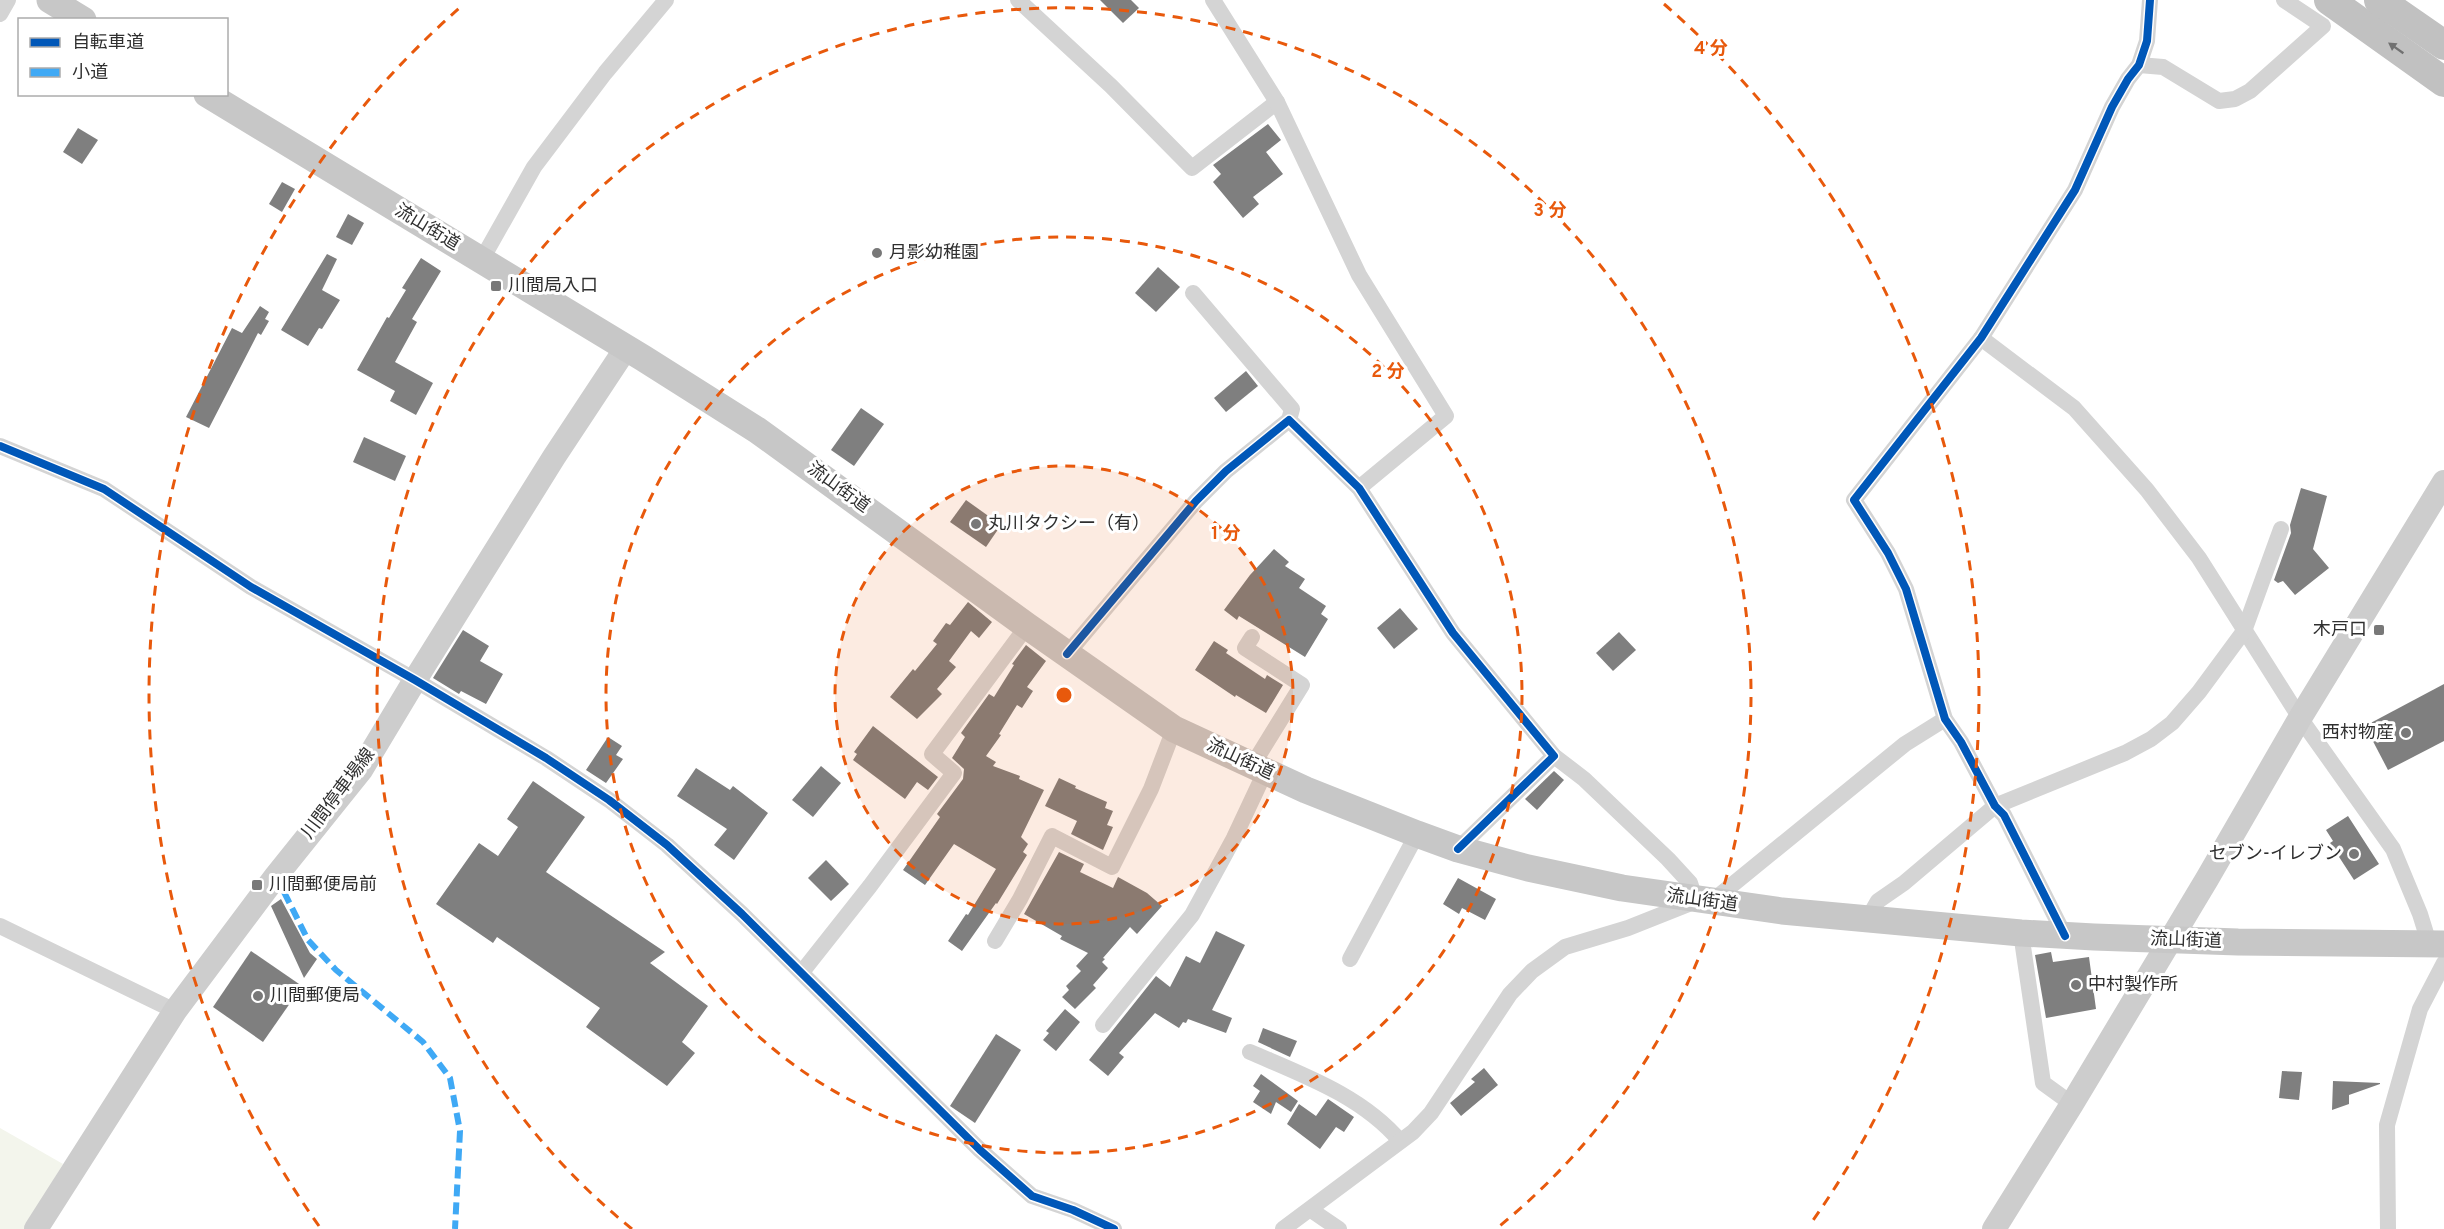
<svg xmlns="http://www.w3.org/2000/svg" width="2444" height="1229" font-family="Overpass,'Noto Sans JP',sans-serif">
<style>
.green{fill:#f3f5ec}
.building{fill:#7f7f7f}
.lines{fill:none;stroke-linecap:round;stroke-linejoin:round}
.street{stroke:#d4d4d4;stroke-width:16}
.secondary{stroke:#cdcdcd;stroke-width:24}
.primary{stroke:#c7c7c7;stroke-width:27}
.highway{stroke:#c1c1c1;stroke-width:30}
.quiet{stroke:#3fa9f5;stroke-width:6;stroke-dasharray:12 6;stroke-linecap:butt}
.cycleway-casing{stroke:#fff;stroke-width:11}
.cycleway{stroke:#0057b8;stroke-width:8}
.oneway{fill:#717171}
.ring{fill:none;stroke:#e8590c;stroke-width:3;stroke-dasharray:10 8}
.poi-dot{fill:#787878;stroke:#fff;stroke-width:2}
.labels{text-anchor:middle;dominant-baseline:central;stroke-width:6;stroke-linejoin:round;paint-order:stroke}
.street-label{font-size:18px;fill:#2f2f2f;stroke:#fff}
.poi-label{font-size:18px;fill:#2f2f2f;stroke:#fff;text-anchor:start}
.centre{fill:#e8590c;stroke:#fff;stroke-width:3}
.ring-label{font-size:18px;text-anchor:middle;font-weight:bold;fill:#e8590c;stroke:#fff;stroke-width:6;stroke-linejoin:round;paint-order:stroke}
</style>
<rect width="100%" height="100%" fill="#fff"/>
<!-- green -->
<polygon class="green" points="0,1128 63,1164 24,1229 0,1229"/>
<!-- building -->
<g class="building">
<polygon points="1100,0 1131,0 1139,8 1123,23"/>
<polygon points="1268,124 1281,140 1266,152 1283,174 1253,197 1259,204 1243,218 1213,182 1221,174 1213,165"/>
<polygon points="78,128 98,140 82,164 63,152"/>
<polygon points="282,182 295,189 282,212 269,204"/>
<polygon points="348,214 364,223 352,245 336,237"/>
<polygon points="327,254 337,259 322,290 340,300 322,329 319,328 308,346 281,330"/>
<polygon points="421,258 441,271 412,319 417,322 395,362 433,383 416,415 390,401 395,391 357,370 387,317 389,318 406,290 402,288"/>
<polygon points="1158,267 1180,287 1156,312 1135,293"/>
<polygon points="260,306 269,312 265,319 269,321 261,335 258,333 209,428 186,417 232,328 242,333"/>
<polygon points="1246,371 1258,386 1226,412 1214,398"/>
<polygon points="861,408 884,424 854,466 831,450"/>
<polygon points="364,437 406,456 395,481 353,462"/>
<polygon points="2301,488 2327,496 2313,549 2329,568 2295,595 2283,581 2278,583 2274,580 2291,533 2290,525"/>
<polygon points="966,500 1001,525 986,547 950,522"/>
<polygon points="1274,549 1289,562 1285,566 1305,579 1299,588 1326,606 1321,614 1328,619 1305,657 1239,616 1237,620 1224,610 1250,575"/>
<polygon points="968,602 992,622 979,638 971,631 949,661 956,667 937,689 942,694 917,719 890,697 913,669 915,671 937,644 933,641 946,623 950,625"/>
<polygon points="1400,608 1418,629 1394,649 1377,628"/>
<polygon points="463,630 489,646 480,661 503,674 486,704 461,691 459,694 433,678"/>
<polygon points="1619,632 1636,650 1613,671 1596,653"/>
<polygon points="1214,641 1228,650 1226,653 1265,679 1267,675 1283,685 1266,713 1236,695 1235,697 1195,670"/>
<polygon points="1026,645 1046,661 1027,687 1033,691 1022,708 1017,705 999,734 1001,735 986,756 996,762 993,766 1020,776 1019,779 1044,790 1021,837 1028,844 1023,852 1027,855 997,904 996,903 962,951 948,941 966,914 968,915 996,869 954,844 925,885 903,870 940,817 937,814 963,779 964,769 952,758 965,737 961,733 989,694 994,697 1014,665 1012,664"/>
<polygon points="2444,684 2444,741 2388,770 2365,726"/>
<polygon points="873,726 938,777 928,790 917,782 905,799 853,760 857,754 854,752"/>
<polygon points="608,737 622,746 616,755 623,759 606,783 586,770"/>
<polygon points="821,766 841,783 813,817 792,800"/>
<polygon points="696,768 730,790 733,786 768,813 734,860 714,845 727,829 677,796"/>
<polygon points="1554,771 1564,780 1537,810 1525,799"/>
<polygon points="1059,778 1076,786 1075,788 1107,802 1105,808 1113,811 1107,825 1113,827 1103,850 1071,834 1077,821 1045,806"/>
<polygon points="533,781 585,817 546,872 665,952 650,963 708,1006 682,1042 695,1053 667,1086 586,1027 600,1008 497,937 493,943 436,904 479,843 498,856 518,827 507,819"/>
<polygon points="2348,816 2379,864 2354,880 2330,843 2333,841 2326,830"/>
<polygon points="1059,852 1084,864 1080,872 1113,888 1118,877 1147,893 1162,906 1137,934 1130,927 1103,958 1105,959 1102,962 1108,968 1093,985 1096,988 1075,1009 1062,997 1069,990 1066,986 1081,971 1076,966 1088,953 1060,939 1062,936 1024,914"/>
<polygon points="826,860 849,884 831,901 808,878"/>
<polygon points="1458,878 1496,899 1485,920 1462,908 1459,914 1443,904"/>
<polygon points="281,899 310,953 317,959 304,978 271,906"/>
<polygon points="1216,931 1245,945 1212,1010 1232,1018 1226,1033 1188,1019 1186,1023 1183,1022 1179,1028 1155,1013 1119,1053 1124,1057 1108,1076 1089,1060 1156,976 1170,987 1186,956 1200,963"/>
<polygon points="251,951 302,986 263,1042 213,1007"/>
<polygon points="2051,952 2053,962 2089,957 2096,1009 2046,1018 2035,955"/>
<polygon points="1065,1009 1080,1022 1056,1051 1043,1040 1049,1033 1046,1031"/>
<polygon points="1263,1028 1297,1041 1290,1057 1258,1042"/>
<polygon points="996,1034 1021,1050 975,1123 950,1106"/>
<polygon points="1484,1068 1498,1085 1461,1116 1450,1103 1475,1082 1471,1079"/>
<polygon points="2282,1071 2302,1072 2299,1100 2279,1098"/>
<polygon points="1261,1074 1298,1101 1291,1112 1276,1102 1271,1114 1253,1102 1260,1091 1253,1086"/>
<polygon points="2333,1081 2380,1083 2380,1084 2349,1095 2349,1104 2332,1110"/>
<polygon points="1328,1099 1354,1117 1344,1132 1336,1127 1320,1149 1287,1124 1299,1104 1316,1116"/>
</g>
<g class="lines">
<!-- street -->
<g class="street">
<polyline points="1018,0 1111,86 1192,168 1277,102"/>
<polyline points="1213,0 1277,102 1359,275 1446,416 1359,488"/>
<polyline points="0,14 8,0"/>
<polyline points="2139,65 2163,67 2219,101 2235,99 2250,91 2323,26 2284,0"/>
<polyline points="481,261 534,167 605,73 666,0"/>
<polyline points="1193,293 1292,409 1289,420"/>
<polyline points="1981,338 2074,408 2147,490 2199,558 2300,718 2393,849 2420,914 2429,943"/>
<polyline points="0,446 104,489 251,587 415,680 546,758 609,800 667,845 742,914 980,1150 1032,1196 1073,1210 1114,1229"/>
<polyline points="1067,654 1196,501 1226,471 1289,420 1359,488 1453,633 1554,756 1458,849"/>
<polyline points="1252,766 1302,685 1245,648 1252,637"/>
<polyline points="1710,903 1905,744 1945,719"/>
<polyline points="1867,920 1878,901 1904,883 1995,806 2125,753 2151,739 2172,723 2199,692 2244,631 2281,529"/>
<polyline points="0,926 175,1011"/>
<polyline points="2021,933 2043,1083 2072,1104"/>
<polyline points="2065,936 2004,815 1995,806 1961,742 1945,719 1906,589 1888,553 1854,500 1981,338 2075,190 2112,107 2128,79 2139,65 2147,41 2150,0"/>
<polyline points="995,941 1020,899 1052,836 1112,867 1151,789 1174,729"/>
<polyline points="1350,959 1417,834"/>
<polyline points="802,972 870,886 954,773 932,754 1027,626"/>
<polyline points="1103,1025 1192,915 1234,838 1265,772"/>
<path d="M1250,1052C1303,1075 1362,1096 1400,1141"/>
<polyline points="1311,1210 1339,1229"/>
<polyline points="1283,1229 1413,1132 1431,1113 1510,994 1532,971 1565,947 1628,928 1696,901 1690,883 1668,859 1584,779 1554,756"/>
<polyline points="2388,1229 2387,1125 2420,1009 2444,963"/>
</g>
<!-- secondary -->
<g class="secondary">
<polyline points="36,1229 175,1011 276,876 361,770 415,680 554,457 626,348"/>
<polyline points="1994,1229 2072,1104 2207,879 2300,718 2444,482"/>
</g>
<!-- primary -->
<g class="primary">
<polyline points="50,0 83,20"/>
<polyline points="207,94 643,358 757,430 1027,626 1174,729 1306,790 1417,834 1458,849 1528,868 1622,888 1782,911 2021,933 2094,937 2238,942 2444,944"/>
</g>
<!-- highway -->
<g class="highway">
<polyline points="2329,0 2444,82"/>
<polyline points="2379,0 2444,45"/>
</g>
<!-- quiet -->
<polyline class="quiet" points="276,876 308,940 336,970 423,1042 450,1078 460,1131 455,1229"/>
<!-- cycleway casing -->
<g class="cycleway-casing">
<g id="cycleway">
<polyline points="0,446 104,489 251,587 415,680 546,758 609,800 667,845 742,914 980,1150 1032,1196 1073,1210 1114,1229"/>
<polyline points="1067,654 1196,501 1226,471 1289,420 1359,488 1453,633 1554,756 1458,849"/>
<polyline points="2065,936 2004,815 1995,806 1961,742 1945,719 1906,589 1888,553 1854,500 1981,338 2075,190 2112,107 2128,79 2139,65 2147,41 2150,0"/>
</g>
</g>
<!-- cycleway -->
<use href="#cycleway" class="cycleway"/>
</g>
<!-- one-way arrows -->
<defs><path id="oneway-solid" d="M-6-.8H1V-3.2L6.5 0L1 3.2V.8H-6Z" transform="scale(1.5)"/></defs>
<use class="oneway" href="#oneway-solid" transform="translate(2396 48) rotate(-145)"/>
<!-- distance rings -->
<circle cx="1064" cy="695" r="229" fill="#e8590c" fill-opacity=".12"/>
<g class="ring">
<circle cx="1064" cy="695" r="229"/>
<circle cx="1064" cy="695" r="458"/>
<path d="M632 1229A687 687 0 1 1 1496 1229"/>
<path d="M319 1226A915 915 0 0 1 464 4M1664 4A915 915 0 0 1 1809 1226"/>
</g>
<!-- markers -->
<g class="poi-dot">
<circle cx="877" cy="253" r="6"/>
<rect x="490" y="280" width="12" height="12" rx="3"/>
<circle cx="976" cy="524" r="6"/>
<rect x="2373" y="624" width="12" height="12" rx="3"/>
<circle cx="2406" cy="733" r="6"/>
<circle cx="2354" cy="854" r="6"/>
<rect x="251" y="879" width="12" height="12" rx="3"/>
<circle cx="2076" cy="985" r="6"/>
<circle cx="258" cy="996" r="6"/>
</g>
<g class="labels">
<!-- street labels -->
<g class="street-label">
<text transform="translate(427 228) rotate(31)">流山街道</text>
<text transform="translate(838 488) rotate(36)">流山街道</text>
<text transform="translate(1240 760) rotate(25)">流山街道</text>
<text transform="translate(339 794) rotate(-53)">川間停車場線</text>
<text transform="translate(1702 901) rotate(8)">流山街道</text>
<text transform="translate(2186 941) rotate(2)">流山街道</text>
</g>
<!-- poi labels -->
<g class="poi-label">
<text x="889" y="253">月影幼稚園</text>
<text x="508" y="286">川間局入口</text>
<text x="988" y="524">丸川タクシー（有）</text>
<text x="2367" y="630" text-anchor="end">木戸口</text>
<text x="2394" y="733" text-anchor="end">西村物産</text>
<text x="2342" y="854" text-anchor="end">セブン-イレブン</text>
<text x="269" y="885">川間郵便局前</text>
<text x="2088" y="985">中村製作所</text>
<text x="270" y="996">川間郵便局</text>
</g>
</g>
<circle cx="1064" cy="695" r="9" class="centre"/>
<g class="ring-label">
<text x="1711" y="54">4 分</text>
<text x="1550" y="216">3 分</text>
<text x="1388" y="377">2 分</text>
<text x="1226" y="539">1 分</text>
</g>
<!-- legend -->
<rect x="18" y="18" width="210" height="78" fill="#ffffff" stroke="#acacac" stroke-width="1.5"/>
<rect x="30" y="38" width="30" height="9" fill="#0057b8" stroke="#acacac" stroke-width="1.5"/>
<text x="72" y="48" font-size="18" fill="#2f2f2f">自転車道</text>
<rect x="30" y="68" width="30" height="9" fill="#3fa9f5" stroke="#acacac" stroke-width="1.5"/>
<text x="72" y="78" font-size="18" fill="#2f2f2f">小道</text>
</svg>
